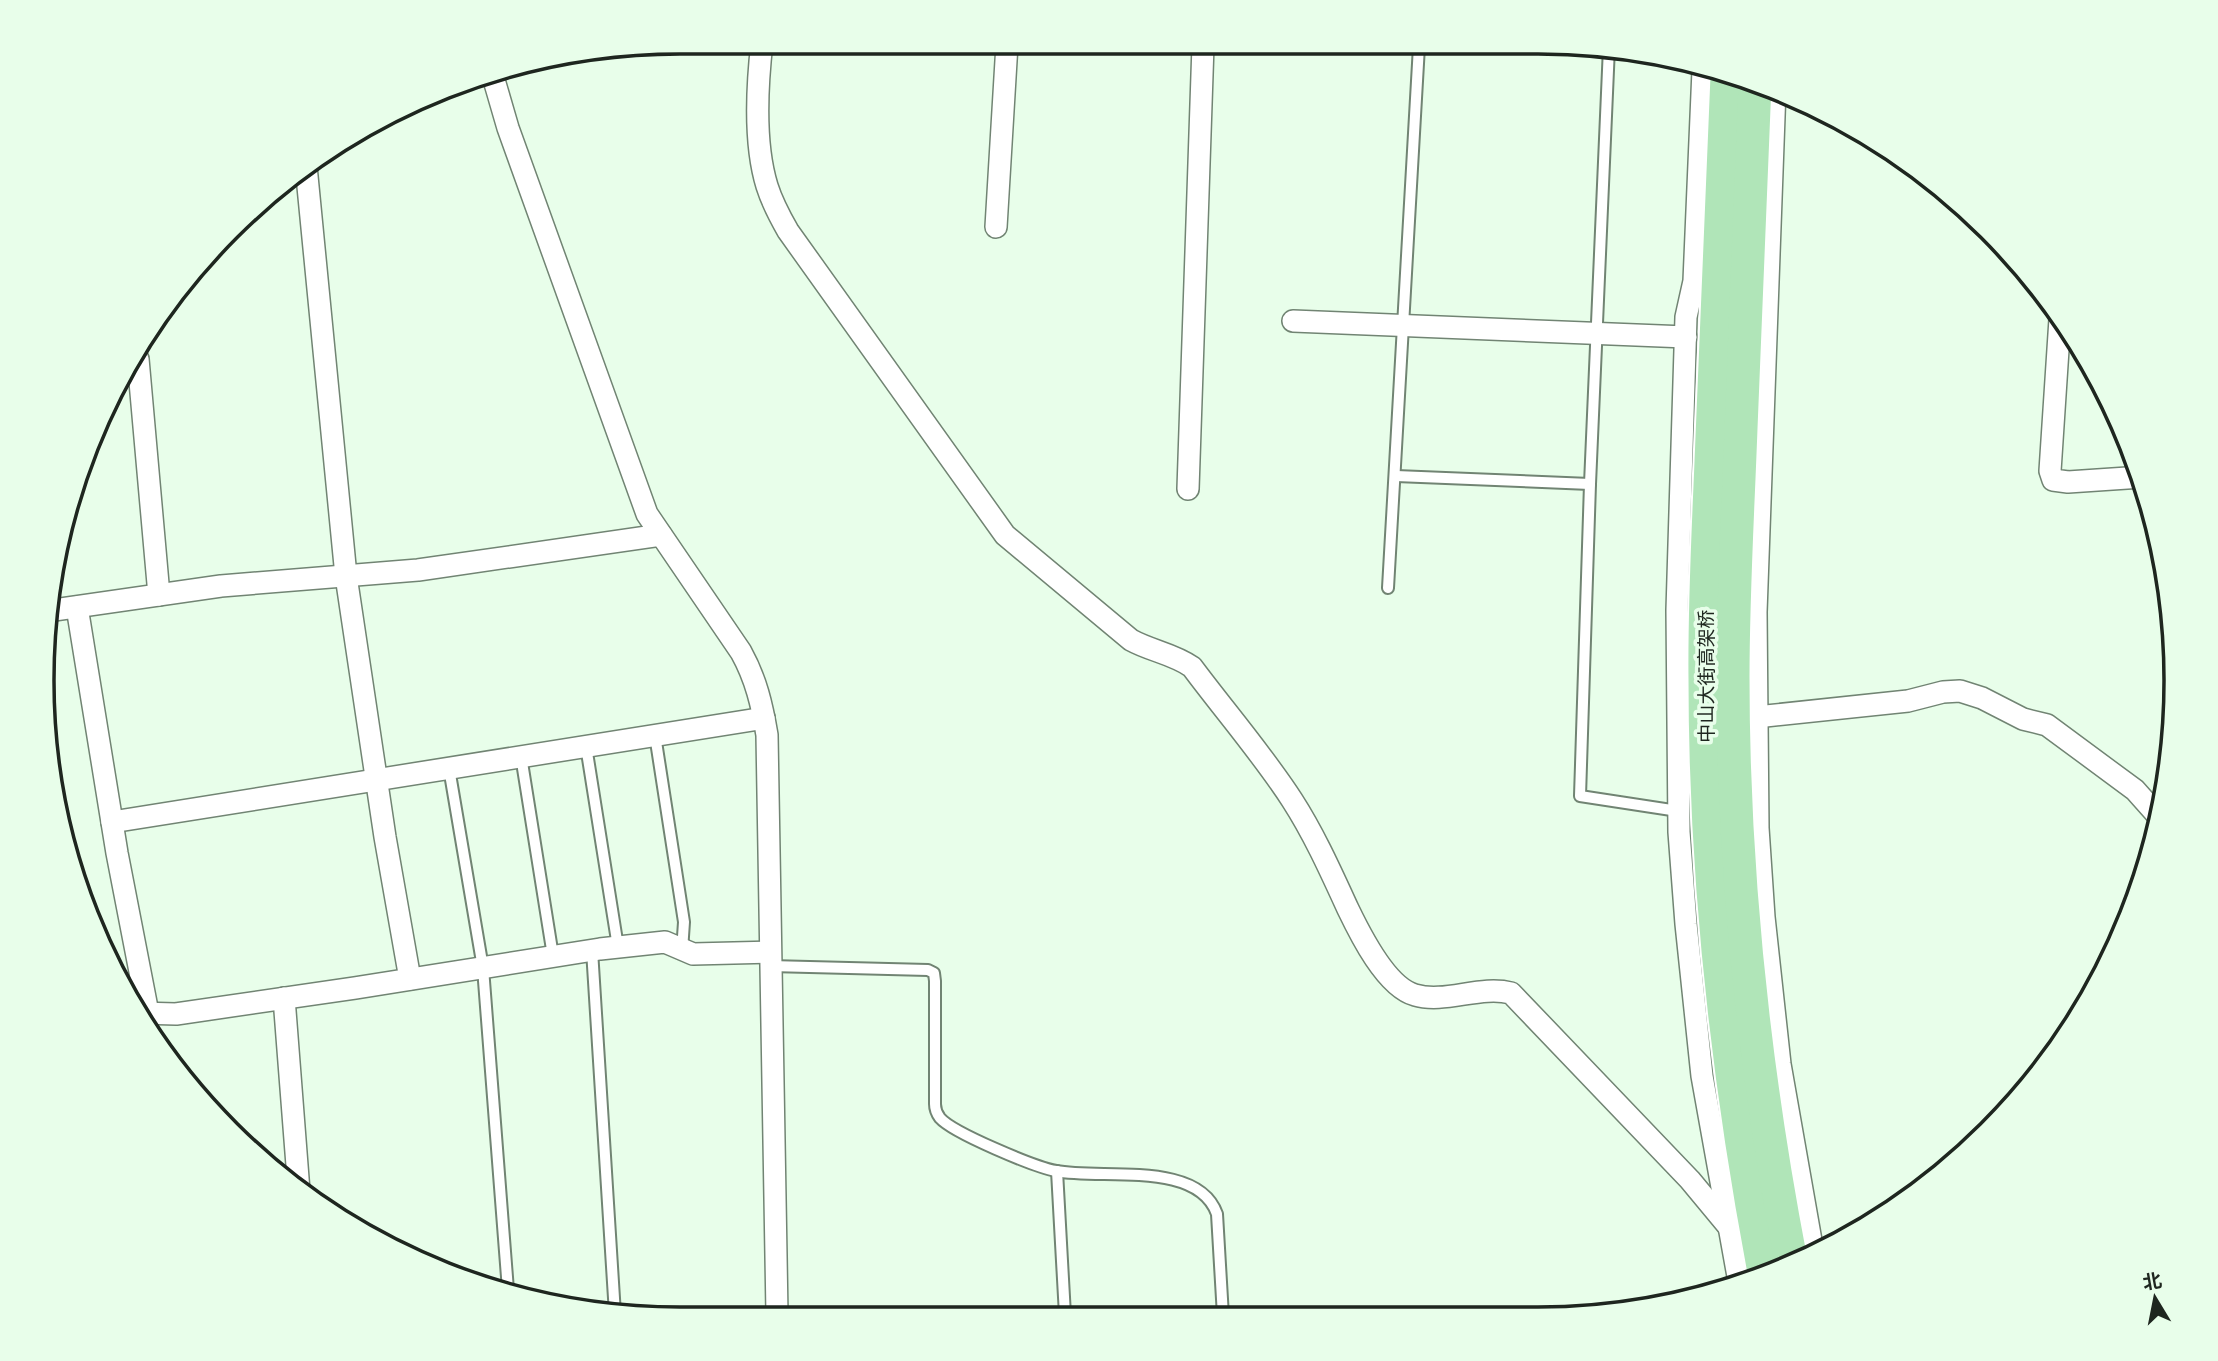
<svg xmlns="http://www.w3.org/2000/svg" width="2218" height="1361" font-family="'Archivo Narrow','Noto Sans SC',sans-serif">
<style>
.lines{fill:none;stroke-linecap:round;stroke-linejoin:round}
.service-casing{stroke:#718473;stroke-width:14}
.minor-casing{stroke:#718473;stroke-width:24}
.primary-casing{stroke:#fff;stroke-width:37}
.service{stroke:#fff;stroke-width:10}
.minor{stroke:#fff;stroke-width:21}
.primary{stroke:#b0e5b8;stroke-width:33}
.labels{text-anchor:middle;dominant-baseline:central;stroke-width:7;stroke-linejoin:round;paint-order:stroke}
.street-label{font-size:19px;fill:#1e261f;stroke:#e8feea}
.rim{fill:none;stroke:#1e261f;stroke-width:3.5}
</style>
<rect width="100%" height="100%" fill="#e8feea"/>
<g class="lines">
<!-- service casing -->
<g class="service-casing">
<g id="service">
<polyline points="1609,47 1590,484 1580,796 1678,811"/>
<polyline points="1396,476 1590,484"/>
<polyline points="1388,588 1419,46"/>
<polyline points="655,735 684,922 682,951"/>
<polyline points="586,746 618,947"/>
<polyline points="521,756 553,956"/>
<polyline points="449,768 483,968 508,1290"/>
<polyline points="592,950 615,1314"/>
<path d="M770,966L928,970L934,973L935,981V1104C935,1109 937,1114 940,1118C953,1133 1035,1167 1056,1171C1102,1180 1198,1160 1217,1214L1223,1316"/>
<polyline points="1057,1171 1065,1315"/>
</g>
</g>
<!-- minor casing -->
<g class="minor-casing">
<g id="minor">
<path d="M762,42C757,86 754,144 767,186C772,202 780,217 788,231L1005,535L1131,640C1151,651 1174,654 1192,667C1224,710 1263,755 1292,800C1314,834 1331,872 1348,909C1360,934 1386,987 1415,995C1445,1004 1480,985 1511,993L1690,1180L1729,1227"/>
<polyline points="1703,70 1694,281 1686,317 1677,610 1679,832 1686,924 1702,1076 1739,1282"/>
<path d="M492,73L508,128L647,514L741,652C756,679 762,705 767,735L777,1314"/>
<polyline points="1775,89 1756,612 1758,828 1764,917 1780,1064 1813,1252"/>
<polyline points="306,166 346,576 385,837 410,979"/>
<polyline points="996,227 1007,44"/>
<polyline points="2060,319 2050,471 2053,480 2068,482 2142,477"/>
<polyline points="1293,321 1686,337"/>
<polyline points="138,359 159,595"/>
<polyline points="1188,489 1203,45"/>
<polyline points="77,607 117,853 148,1013"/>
<polyline points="54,610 221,586 418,570 661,535"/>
<polyline points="1756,717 1908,701 1943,692 1960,691 1982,698 2023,719 2047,725 2135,790 2159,817"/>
<polyline points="112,822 764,718"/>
<polyline points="284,998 299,1191"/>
<polyline points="139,1013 176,1014 355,988 600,949 665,942 693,954 769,952"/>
</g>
</g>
<!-- primary casing -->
<g class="primary-casing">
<g id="primary">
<path d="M1727,76C1722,196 1717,317 1712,437C1709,518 1704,598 1705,679C1705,877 1727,1077 1764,1272"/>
<path d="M1755,83C1751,198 1746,313 1741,428C1738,511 1733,594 1733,677C1733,872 1754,1069 1791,1261"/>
</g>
</g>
<!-- service -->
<use href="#service" class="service"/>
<!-- minor -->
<use href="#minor" class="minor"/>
<!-- primary -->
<use href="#primary" class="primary"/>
</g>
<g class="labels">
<!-- street labels -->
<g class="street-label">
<text transform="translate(1706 676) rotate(-90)">中山大街高架桥</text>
</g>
</g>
<!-- crop -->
<path d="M0 0H2218V1361H0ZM680 54H1538A626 626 0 0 1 2164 680V681A626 626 0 0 1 1538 1307H680A626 626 0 0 1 54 681V680A626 626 0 0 1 680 54Z" fill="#e8feea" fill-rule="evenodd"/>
<path class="rim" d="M680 54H1538A626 626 0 0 1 2164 680V681A626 626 0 0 1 1538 1307H680A626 626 0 0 1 54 681V680A626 626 0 0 1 680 54Z"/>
<!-- north arrow -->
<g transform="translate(2155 1298) rotate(350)" stroke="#e8feea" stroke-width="5" paint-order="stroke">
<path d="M0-5L12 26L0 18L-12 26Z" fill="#1e261f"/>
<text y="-10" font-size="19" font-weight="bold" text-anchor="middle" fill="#1e261f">北</text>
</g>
</svg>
